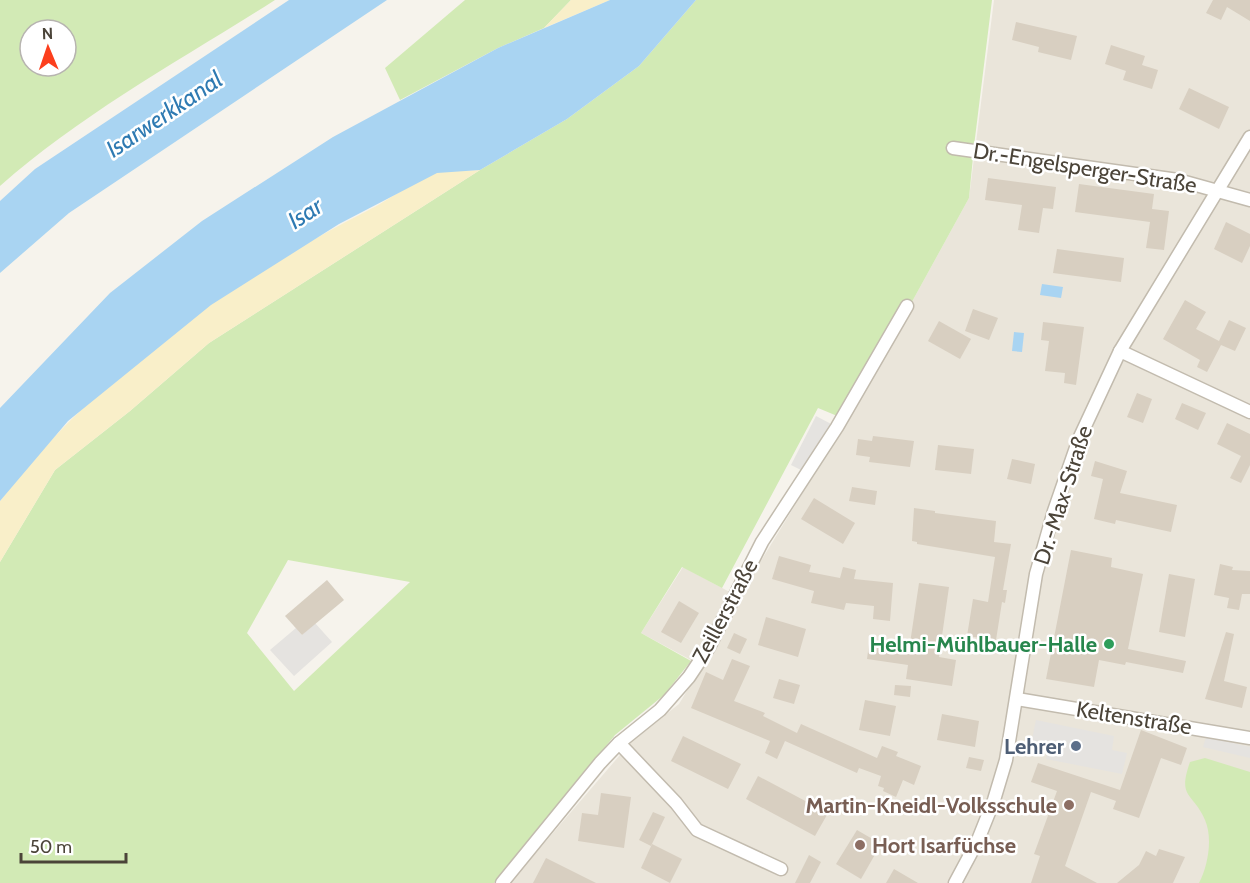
<svg xmlns="http://www.w3.org/2000/svg" width="1250" height="883" font-family="Cabin,sans-serif">
<style>
.residential{fill:#eae5da}
.green{fill:#d2eab5;fill-rule:evenodd}
.sand{fill:#f9efc9}
.parking{fill:#e5e3e0}
.water{fill:#a9d4f2}
.building{fill:#d8cfc1}
.lines{fill:none;stroke-linecap:round;stroke-linejoin:round}
.street-casing{stroke:#c2bbae;stroke-width:15}
.street{stroke:#fff;stroke-width:12}
.leisure-dot{fill:#2e9e5b;stroke:#fff;stroke-width:2}
.service-dot{fill:#5c6f8a;stroke:#fff;stroke-width:2}
.education-dot{fill:#8d6e63;stroke:#fff;stroke-width:2}
.labels{text-anchor:middle;dominant-baseline:central;stroke-width:5;stroke-linejoin:round;paint-order:stroke}
.street-label{font-size:22px;fill:#4b4439;stroke:#fff}
.leisure-label{font-size:22px;font-weight:bold;fill:#27864d;stroke:#fff;text-anchor:end}
.service-label{font-size:22px;font-weight:bold;fill:#4e5e75;stroke:#fff;text-anchor:end}
.education-label{font-size:22px;font-weight:bold;fill:#785e54;stroke:#fff;text-anchor:end}
.water-label{font-size:24px;font-style:italic;fill:#2e7ab2;stroke:#fff}
</style>
<rect width="100%" height="100%" fill="#f6f3ec"/>
<!-- residential -->
<polygon class="residential" points="994,0 1250,0 1250,883 510,883 632,741 679,704 702,666 641,633 683,567 739,597 847,420 969,198"/>
<!-- green -->
<g class="green">
<path d="M0,0H275C181,60 84,112 0,186ZM30,30H66V66H30Z"/>
<polygon points="465,0 571,0 544,28 498,48 400,100 385,68"/>
<path d="M696,0H992L974,146L958,144L959,155L973,157L969,198L847,420L818,408L722,588L682,567L641,633L691,661L664,695L615,735L494,883H0V562L55,470L130,411L209,343L480,170L567,119L639,66ZM288,560L410,582L294,691L247,633Z"/>
<path d="M1205,758L1250,772V883H1199C1208,866 1213,838 1205,820C1193,792 1177,799 1190,762Z"/>
</g>
<!-- sand -->
<g class="sand">
<polygon points="571,0 610,0 544,28"/>
<path d="M480,170L209,343L130,411L55,470L0,562V501C92,379 232,280 367,211C386,202 421,176 439,172C452,170 467,171 480,170Z"/>
</g>
<!-- parking -->
<g class="parking">
<polygon points="816,416 837,427 807,473 791,465"/>
<polygon points="315,623 332,642 294,676 270,650 296,628 302,635"/>
<polygon points="1036,720 1114,736 1112,750 1127,753 1122,774 1046,759 1048,748 1031,744"/>
<polygon points="1206,737 1250,747 1250,758 1203,747"/>
</g>
<!-- water -->
<g class="water">
<polygon points="289,0 387,0 69,213 0,273 0,201 35,169"/>
<polygon points="610,0 696,0 639,66 567,119 480,170 437,173 339,224 211,305 68,421 0,501 0,408 110,293 202,221 333,137 498,48"/>
<polygon points="1042,284 1063,287 1061,298 1040,295"/>
<polygon points="1014,332 1024,333 1022,352 1012,351"/>
</g>
<!-- building -->
<g class="building">
<polygon points="1213,0 1250,0 1250,21 1227,7 1221,20 1206,13"/>
<polygon points="1016,22 1077,36 1071,60 1038,52 1039,47 1012,40"/>
<polygon points="1111,45 1145,56 1142,65 1158,70 1152,89 1123,80 1126,71 1105,64"/>
<polygon points="1189,88 1229,107 1219,129 1179,109"/>
<polygon points="988,178 1056,187 1053,209 1043,208 1039,233 1018,230 1022,205 985,200"/>
<polygon points="1079,184 1154,194 1152,209 1169,211 1164,250 1146,248 1150,222 1075,212"/>
<polygon points="1226,222 1250,234 1250,246 1242,263 1214,249"/>
<polygon points="1057,249 1124,258 1121,282 1053,273"/>
<polygon points="1185,300 1206,312 1196,329 1219,341 1229,320 1246,328 1235,351 1221,345 1207,372 1197,367 1200,360 1163,339"/>
<polygon points="973,309 998,318 989,340 965,331"/>
<polygon points="939,321 971,339 960,359 928,341"/>
<polygon points="1043,322 1084,327 1076,385 1064,383 1065,373 1045,371 1049,341 1041,340"/>
<polygon points="1137,393 1152,399 1143,423 1127,417"/>
<polygon points="1182,403 1206,413 1198,430 1175,419"/>
<polygon points="1227,423 1250,434 1250,465 1241,483 1230,478 1241,456 1217,444"/>
<polygon points="873,436 914,441 910,467 869,462 870,457 856,455 858,439 872,441"/>
<polygon points="938,445 974,449 971,474 935,470"/>
<polygon points="1012,459 1035,464 1031,484 1007,479"/>
<polygon points="1095,461 1127,471 1120,493 1177,505 1171,532 1116,520 1115,524 1094,519 1103,479 1091,476"/>
<polygon points="852,487 877,491 875,505 849,501"/>
<polygon points="814,498 855,523 843,544 801,519"/>
<polygon points="914,508 935,511 935,513 996,521 994,542 1011,544 1003,590 1007,590 1005,603 1002,602 996,640 967,636 973,599 988,602 995,557 917,544 917,542 912,541"/>
<polygon points="1071,550 1112,558 1111,567 1143,574 1128,649 1186,661 1183,673 1126,662 1125,665 1099,660 1094,687 1046,679"/>
<polygon points="779,556 811,565 809,572 840,578 843,567 856,570 854,579 893,583 890,621 873,619 874,606 846,603 844,610 811,603 814,591 772,579"/>
<polygon points="1220,564 1233,567 1232,570 1250,571 1250,594 1242,594 1239,610 1227,608 1229,598 1214,595"/>
<polygon points="1169,574 1195,579 1185,637 1159,632"/>
<polygon points="327,580 344,600 302,635 285,616"/>
<polygon points="919,583 949,587 939,657 956,660 952,686 906,679 908,665 867,659 869,644 909,650"/>
<polygon points="679,601 699,613 681,643 661,632"/>
<polygon points="766,617 806,629 798,657 758,645"/>
<polygon points="1226,632 1234,634 1224,681 1247,687 1242,708 1205,699"/>
<polygon points="734,633 747,639 740,654 727,648"/>
<polygon points="732,659 750,666 734,701 765,713 763,716 797,733 801,724 877,758 882,746 898,752 896,756 921,766 914,785 903,780 896,797 883,791 884,788 878,786 881,776 859,768 857,773 785,741 777,759 765,753 770,741 691,708 706,672 723,680"/>
<polygon points="779,679 800,685 794,704 773,698"/>
<polygon points="895,685 911,686 910,697 894,695"/>
<polygon points="865,700 896,706 890,736 859,730"/>
<polygon points="942,714 979,721 975,747 937,740"/>
<polygon points="1141,730 1187,748 1181,765 1161,758 1139,818 1113,809 1116,801 1091,792 1065,866 1097,883 1031,883 1040,856 1034,854 1057,791 1031,782 1038,763 1120,790"/>
<polygon points="683,736 741,764 728,789 671,761"/>
<polygon points="969,757 984,760 981,771 966,768"/>
<polygon points="758,776 828,813 815,836 746,799"/>
<polygon points="601,793 631,797 624,848 578,841 582,813 598,815"/>
<polygon points="653,812 665,817 651,846 639,840"/>
<polygon points="857,830 881,844 861,879 836,864"/>
<polygon points="652,844 682,859 670,883 641,868"/>
<polygon points="1159,849 1185,857 1173,883 1117,883 1139,865 1146,851 1156,856"/>
<polygon points="809,855 821,862 810,883 795,883"/>
<polygon points="546,858 596,883 533,883"/>
<polygon points="894,869 918,883 886,883"/>
</g>
<g class="lines">
<!-- street casing -->
<g class="street-casing">
<g id="street">
<polyline points="953,148 1178,180 1250,200"/>
<polyline points="1120,351 1250,412"/>
<polyline points="1017,699 1250,738"/>
<polyline points="619,743 676,803 697,830 781,869"/>
<polyline points="502,883 600,763 619,743 660,710 689,677 709,647 762,542 837,427 907,306"/>
<polyline points="955,883 978,840 994,800 1006,760 1036,574 1054,511 1079,439 1120,351 1250,137"/>
</g>
</g>
<!-- street -->
<use href="#street" class="street"/>
</g>
<!-- markers -->
<circle class="leisure-dot" cx="1109" cy="644" r="6"/>
<circle class="service-dot" cx="1076" cy="746" r="6"/>
<g class="education-dot">
<circle cx="1069" cy="805" r="6"/>
<circle cx="860" cy="845" r="6"/>
</g>
<g class="labels">
<!-- street labels -->
<g class="street-label">
<text transform="translate(1085 168) rotate(9)">Dr.-Engelsperger-Straße</text>
<text transform="translate(1063 495) rotate(-72)">Dr.-Max-Straße</text>
<text transform="translate(725 611) rotate(-62)">Zeillerstraße</text>
<text transform="translate(1134 718) rotate(9)">Keltenstraße</text>
</g>
<!-- leisure labels -->
<g class="leisure-label">
<text x="1097" y="644">Helmi-Mühlbauer-Halle</text>
</g>
<!-- service labels -->
<g class="service-label">
<text x="1064" y="746">Lehrer</text>
</g>
<!-- education labels -->
<g class="education-label">
<text x="1057" y="805">Martin-Kneidl-Volksschule</text>
<text x="872" y="845" text-anchor="start">Hort Isarfüchse</text>
</g>
<!-- water labels -->
<g class="water-label">
<text transform="translate(164 114) rotate(-34)">Isarwerkkanal</text>
<text transform="translate(305 213) rotate(-33)">Isar</text>
</g>
</g>
<!-- north arrow -->
<g transform="translate(48 48) rotate(358)"><circle r="28" fill="#ffffff" stroke="#b7b4b0" stroke-width="1.5"/>
<path d="M0-4.5L10 22L0 15L-10 22Z" fill="#fc3f1d"/>
<text y="-9" font-size="16" font-weight="bold" text-anchor="middle" fill="#4b4439">N</text>
</g>
<!-- scale -->
<path d="M21 853v9h105v-9" fill="none" stroke="#4b4439" stroke-width="3"/>
<text x="30" y="853" font-size="18" fill="#4b4439" stroke="#ffffff" stroke-width="4.5" paint-order="stroke">50 m</text>
</svg>
